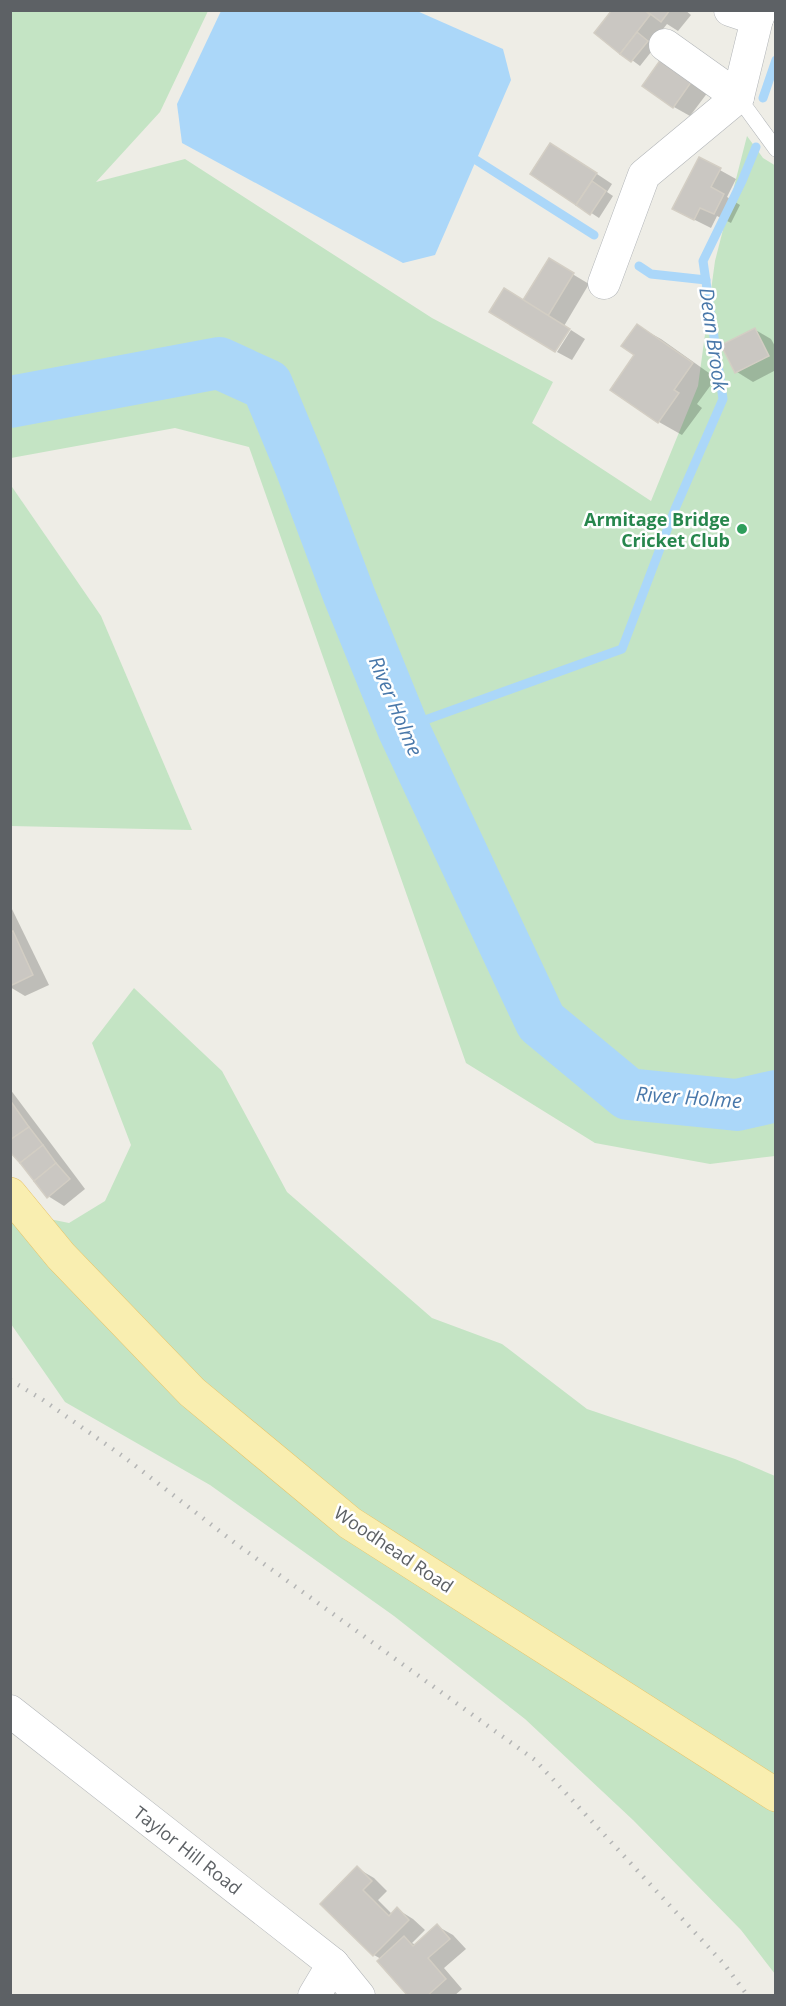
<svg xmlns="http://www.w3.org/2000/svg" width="786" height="2006" font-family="'Open Sans',sans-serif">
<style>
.green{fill:#c4e4c4}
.water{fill:#abd7f9}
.shadow{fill:#0003}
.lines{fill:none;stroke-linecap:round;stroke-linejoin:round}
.stream{stroke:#abd7f9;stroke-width:9}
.river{stroke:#abd7f9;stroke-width:52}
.building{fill:#cac7c2;stroke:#d3cec4;stroke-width:1.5}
.service-casing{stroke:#b3b6b9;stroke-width:16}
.minor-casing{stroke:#b3b6b9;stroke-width:33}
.primary-casing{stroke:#e8c366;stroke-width:34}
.service{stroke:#fff;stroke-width:15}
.minor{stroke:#fff;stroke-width:32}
.primary{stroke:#f9eeb0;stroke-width:33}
.rail{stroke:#b4b5b5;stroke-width:4.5;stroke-dasharray:1.5 8;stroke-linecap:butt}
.leisure-dot{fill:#2e9e5b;stroke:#fff;stroke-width:2}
.labels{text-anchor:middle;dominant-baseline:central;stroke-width:5;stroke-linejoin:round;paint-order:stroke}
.leisure-label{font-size:18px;font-weight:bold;fill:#27864d;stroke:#fff;text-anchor:end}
.street-label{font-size:18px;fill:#5d6165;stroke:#fff}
.water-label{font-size:20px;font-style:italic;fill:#4978aa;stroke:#fff}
</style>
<rect width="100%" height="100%" fill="#eeede6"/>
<!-- green -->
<g class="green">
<polygon points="11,11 208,11 160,112 96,182 185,159 432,318 553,382 532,423 651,501 698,386 715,261 747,136 763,158 776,166 775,1156 710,1164 595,1143 466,1063 249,447 175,428 11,458"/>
<polygon points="10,484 101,616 192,830 11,826"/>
<polygon points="134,988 222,1071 287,1192 432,1318 502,1344 587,1409 735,1459 775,1476 775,1974 741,1930 633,1820 525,1719 394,1616 210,1485 65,1402 11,1324 10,1211 69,1223 105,1201 131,1145 92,1043"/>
</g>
<!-- water -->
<polygon class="water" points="221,11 417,11 503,49 511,80 435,255 403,263 182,143 177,104"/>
<!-- shadow -->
<g class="shadow">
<polygon points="614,10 685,10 691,15 678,31 667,24 651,44 655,47 640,66 596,33"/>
<polygon points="662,61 708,92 690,116 674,107"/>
<polygon points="567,154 612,184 607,192 613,196 599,218 532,174"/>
<polygon points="700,159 736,179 727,197 740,205 731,223 717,216 711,228 691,218"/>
<polygon points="549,260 589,284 564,326 524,302"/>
<polygon points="637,326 661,339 716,378 697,404 702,408 682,435 659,422"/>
<polygon points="754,329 771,339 776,348 776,370 753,382 737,372"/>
<polygon points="571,330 585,339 572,360 557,352"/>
<polygon points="10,905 49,985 25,996 10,987"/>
<polygon points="10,1089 85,1189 64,1206 48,1196 10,1148"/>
<polygon points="357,1868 374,1878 387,1891 378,1900 392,1914 397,1909 413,1919 425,1930 412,1943 416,1945 437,1926 453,1935 466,1949 444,1968 462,1989 454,1996 410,1996 381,1959 374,1955 322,1904"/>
</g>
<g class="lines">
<!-- stream -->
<g class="stream">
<polyline points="763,98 776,60"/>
<polyline points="476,160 594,235"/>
<polyline points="639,266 651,274 706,280"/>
<polyline points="403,728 622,649 675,509 723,399 703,261 742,181 756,147"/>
</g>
<!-- river -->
<polyline class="river" points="10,402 219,363 267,385 301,467 349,595 403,728 541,1022 628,1094 737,1105 776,1096"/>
</g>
<!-- building -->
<g class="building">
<polygon points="612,10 645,10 650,15 620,54 594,33"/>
<polygon points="645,10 670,10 661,22"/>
<polygon points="637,32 648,41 631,62 620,54"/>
<polygon points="661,59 692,81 673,108 642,86"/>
<polygon points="550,143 597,173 576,205 530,174"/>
<polygon points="699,157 721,168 711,187 724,194 714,214 700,208 694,220 672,209"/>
<polygon points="592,181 606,191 590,215 576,205"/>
<polygon points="549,258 574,273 548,316 523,300"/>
<polygon points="504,288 570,329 555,352 489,312"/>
<polygon points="637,324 693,363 674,390 679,393 658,423 610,390 634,355 621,346"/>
<polygon points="755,328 769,356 735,373 721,345"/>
<polygon points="13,931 33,975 10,986 10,932"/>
<polygon points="12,1103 29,1127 10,1140 10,1104"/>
<polygon points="29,1127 43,1145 20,1163 10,1152 10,1140"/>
<polygon points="43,1145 56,1163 34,1181 20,1163"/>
<polygon points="56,1163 70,1179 47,1198 34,1181"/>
<polygon points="357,1866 372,1881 363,1890 389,1916 397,1907 409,1920 373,1956 320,1904"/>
<polygon points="437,1924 450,1939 428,1958 446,1979 427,1996 408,1996 377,1961 404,1936 413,1946"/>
</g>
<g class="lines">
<!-- service casing -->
<g class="service-casing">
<polyline id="service" points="738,97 776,149"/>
</g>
<!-- minor casing -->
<g class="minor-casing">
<g id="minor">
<polyline points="730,10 757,19"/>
<polyline points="665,45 738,97"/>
<polyline points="604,283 644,175 738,97 757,19 761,10"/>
<polyline points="10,1711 333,1964 359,1996"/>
<polyline points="314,1996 333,1964"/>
</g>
</g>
<!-- primary casing -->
<g class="primary-casing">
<polyline id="primary" points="10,1194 61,1256 192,1392 350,1523 776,1795"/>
</g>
<!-- service -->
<use href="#service" class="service"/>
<!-- minor -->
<use href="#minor" class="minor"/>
<!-- primary -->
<use href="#primary" class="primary"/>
<!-- rail -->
<polyline class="rail" points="10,1380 43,1400 124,1457 235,1543 535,1760 724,1964 748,1996"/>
</g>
<!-- markers -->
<circle class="leisure-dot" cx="742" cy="529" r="6"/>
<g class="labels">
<!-- leisure labels -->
<g class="leisure-label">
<text x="730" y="519">Armitage Bridge<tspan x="730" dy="21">Cricket Club</tspan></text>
</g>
<!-- street labels -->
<g class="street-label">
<text transform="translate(394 1549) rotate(34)">Woodhead Road</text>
<text transform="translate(188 1850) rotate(38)">Taylor Hill Road</text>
</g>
<!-- water labels -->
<g class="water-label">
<text transform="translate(714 339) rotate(82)">Dean Brook</text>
<text transform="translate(396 706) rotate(67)">River Holme</text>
<text transform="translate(689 1097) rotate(4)">River Holme</text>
</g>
</g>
<!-- border -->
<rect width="786" height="2006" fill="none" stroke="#5d6165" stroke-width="24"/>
</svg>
